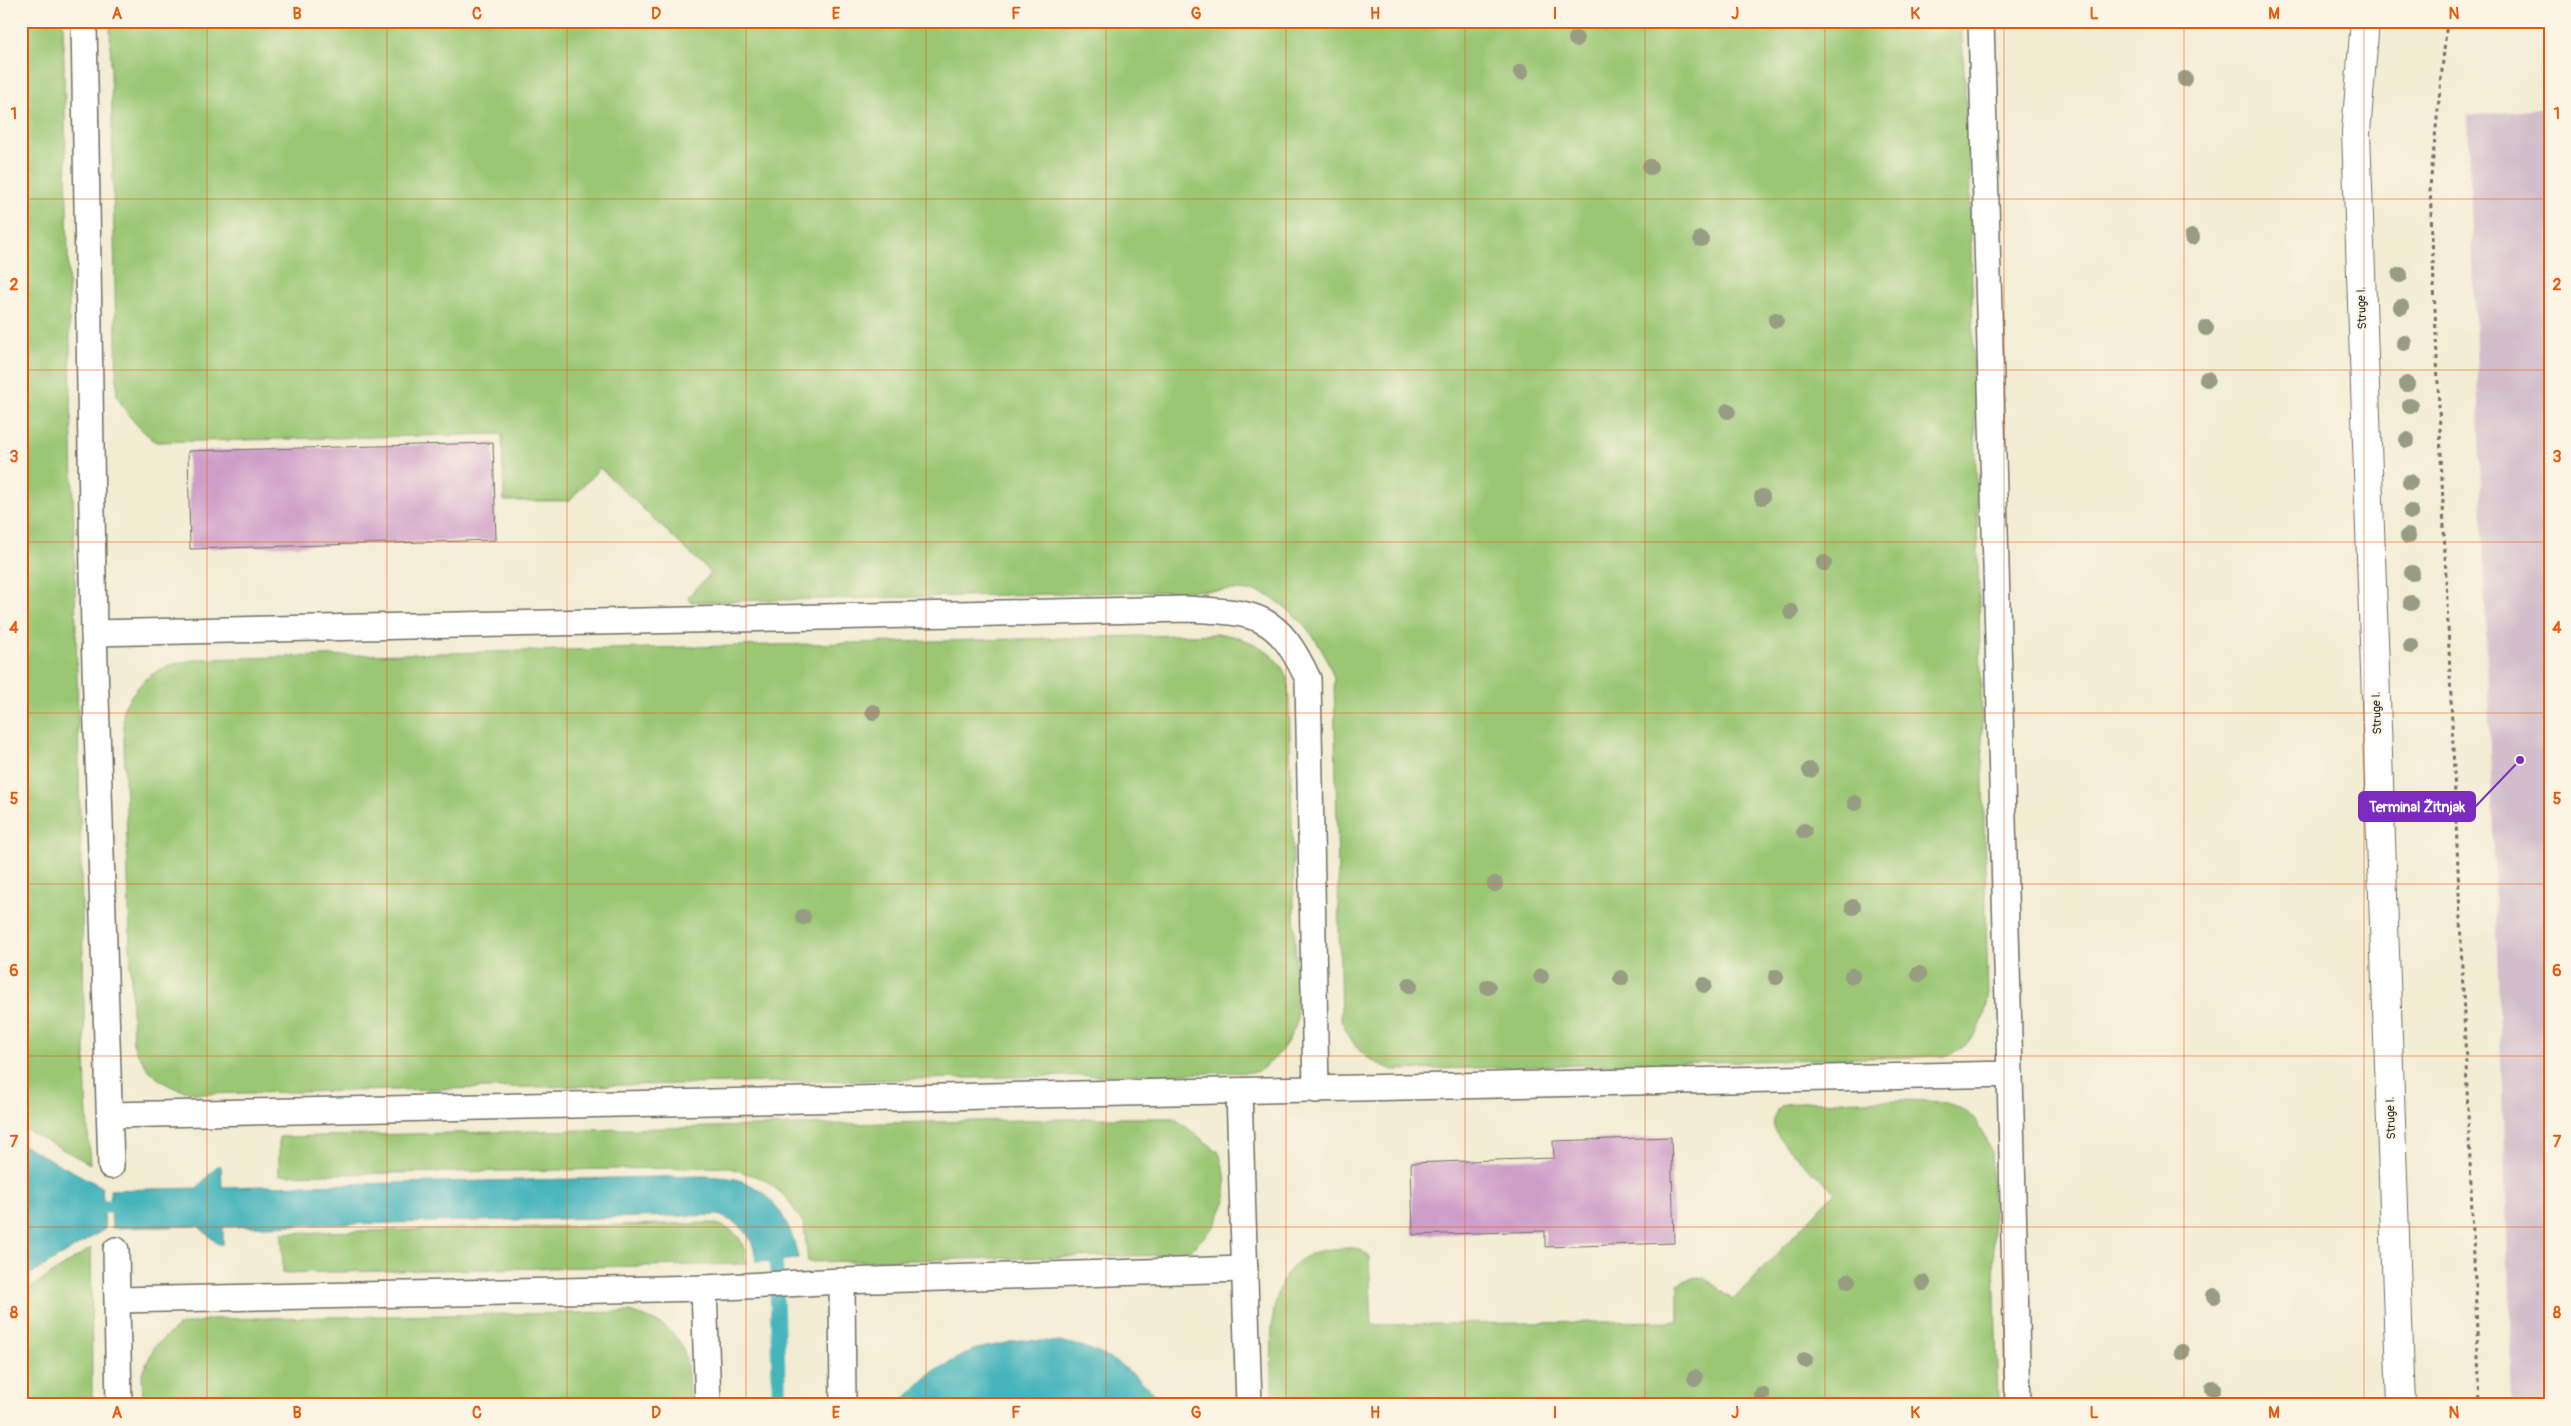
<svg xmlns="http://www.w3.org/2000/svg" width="2571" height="1426" font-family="Pangolin,sans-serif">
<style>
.industrial{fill:#d1bdcb}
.green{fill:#9bc774;stroke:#637950}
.water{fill:#44b4bb;stroke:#387073}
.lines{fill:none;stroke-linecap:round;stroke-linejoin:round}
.stream{stroke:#44b4bb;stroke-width:14}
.building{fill:#ce9dc8}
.service-casing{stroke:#716f66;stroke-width:28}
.minor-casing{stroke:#716f66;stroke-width:30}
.path{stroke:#716f66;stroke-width:3;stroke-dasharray:4 4;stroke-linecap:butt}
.service{stroke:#fff;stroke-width:25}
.minor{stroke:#fff;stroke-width:28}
.tree{fill:#979c83}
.grid{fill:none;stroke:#e8590c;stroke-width:1;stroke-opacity:0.55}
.labels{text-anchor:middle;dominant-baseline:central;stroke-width:4;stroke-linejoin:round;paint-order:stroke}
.street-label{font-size:12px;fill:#2b2b2b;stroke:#fcf5e5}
.leader{fill:none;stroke:#7b2cbf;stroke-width:2}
.callout-dot{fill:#7b2cbf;stroke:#fcf5e5;stroke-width:2}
.callout{fill:#7b2cbf;stroke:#7b2cbf;stroke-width:2}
.callout-label{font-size:14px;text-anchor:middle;font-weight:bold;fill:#fff}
.neatline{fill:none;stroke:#e8590c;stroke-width:2}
.grid-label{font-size:16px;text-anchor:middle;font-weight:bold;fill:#e8590c}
</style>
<rect width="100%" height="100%" fill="#fcf5e5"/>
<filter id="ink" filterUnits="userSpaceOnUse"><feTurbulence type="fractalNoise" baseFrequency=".02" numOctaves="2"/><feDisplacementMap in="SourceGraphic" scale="10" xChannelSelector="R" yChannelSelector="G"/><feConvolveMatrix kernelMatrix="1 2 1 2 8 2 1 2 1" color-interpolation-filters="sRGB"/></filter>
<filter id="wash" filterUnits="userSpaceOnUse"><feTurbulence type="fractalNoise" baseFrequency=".0096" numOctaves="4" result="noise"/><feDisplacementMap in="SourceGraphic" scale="20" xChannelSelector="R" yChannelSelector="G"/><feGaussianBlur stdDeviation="1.12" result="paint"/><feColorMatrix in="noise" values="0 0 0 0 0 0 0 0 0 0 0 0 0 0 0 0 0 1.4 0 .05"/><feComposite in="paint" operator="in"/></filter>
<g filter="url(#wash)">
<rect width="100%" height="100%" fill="#f2ecd3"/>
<!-- industrial -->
<polygon class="industrial" points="2550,108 2550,1405 2513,1405 2468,116"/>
<!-- green -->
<g class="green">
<polygon points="21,21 63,21 86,1098 90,1164 21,1127"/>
<path d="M110,21H1961L1969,154L1988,999C1981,1031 1976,1039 1948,1056L1393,1070C1361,1057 1356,1051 1341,1020L1334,678C1323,643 1297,610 1264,594C1255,590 1242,591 1233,590L690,602L688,597L711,573L600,468L569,501H504L502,434L156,442C138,428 127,416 117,395Z"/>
<path d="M1222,634C1246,638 1273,649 1285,673C1289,680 1288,692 1289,701L1297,1022C1288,1045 1277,1059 1257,1072L200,1094C165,1089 148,1076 133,1044L123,709C143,674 161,664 201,659Z"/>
<path d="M1903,1100C1953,1102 1971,1100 1991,1151L1998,1405H1273C1273,1352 1256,1254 1334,1249C1348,1248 1361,1245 1369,1258L1372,1325L1678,1321V1284C1708,1268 1709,1283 1733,1300L1835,1192C1820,1177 1779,1146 1774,1127C1771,1118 1776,1112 1781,1106L1799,1102Z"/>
<polygon points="1109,1118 1174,1118 1219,1152 1225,1174 1226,1200 1215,1226 1192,1249 1168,1255 808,1262 804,1224 786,1197 764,1179 727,1167 279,1175 279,1137"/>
<path d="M711,1223C736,1228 745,1239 746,1264L283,1273L282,1233Z"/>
<polygon points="91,1248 92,1405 21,1405 21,1294"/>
<path d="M629,1312C687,1328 688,1350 689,1405H143L142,1373L155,1346L178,1326L212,1319Z"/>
</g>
<!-- water -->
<g class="water">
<polygon points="21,1144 102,1187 105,1229 21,1280"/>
<path d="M217,1166H221L222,1187L705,1176C715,1177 725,1177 735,1179C773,1189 792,1224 798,1259L756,1262C754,1236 743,1224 718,1215L223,1227V1244H218L198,1226L112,1228L110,1190L197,1188Z"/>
<path d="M1020,1340C1035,1341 1052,1341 1067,1343C1103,1349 1142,1376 1164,1405H898L931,1373L973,1350Z"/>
</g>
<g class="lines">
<!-- stream -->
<g class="stream">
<polyline points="86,1207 129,1206"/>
<polyline points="772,1243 776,1261 779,1405"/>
</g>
</g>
<g id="blocks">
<!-- building -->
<g class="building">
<polygon points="493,443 496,540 190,549 188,451"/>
<polygon points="1671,1137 1674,1243 1545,1247 1545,1231 1413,1235 1411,1163 1554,1158 1553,1141"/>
</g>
</g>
</g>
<g filter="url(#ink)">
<use href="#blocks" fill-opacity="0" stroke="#716f66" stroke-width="1"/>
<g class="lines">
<!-- service casing -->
<g class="service-casing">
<g id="service">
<polyline points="84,21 94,633 111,1166"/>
<polyline points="1981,21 2010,1074"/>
<path d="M94,633L1187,609C1256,613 1277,612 1308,679L1316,1090"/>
<polyline points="1239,1092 1249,1405"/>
<polyline points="110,1115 2010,1074 2018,1405"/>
<polyline points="116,1250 119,1405"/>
<polyline points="842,1281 843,1405"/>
<polyline points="704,1288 708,1405"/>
<polyline points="118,1300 704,1288 842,1281 1245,1269"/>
</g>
</g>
<!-- minor casing -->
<g class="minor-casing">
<polyline id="minor" points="2365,21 2356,132 2401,1405"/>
</g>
<!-- path -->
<polyline class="path" points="2447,21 2430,187 2480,1405"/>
<!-- service -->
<use href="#service" class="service"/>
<!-- minor -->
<use href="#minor" class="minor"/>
</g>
<!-- trees -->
<g class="tree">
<circle cx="1576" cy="39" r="8"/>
<circle cx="1521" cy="72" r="8"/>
<circle cx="2185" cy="79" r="8"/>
<circle cx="1650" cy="167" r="8"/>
<circle cx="2192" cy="237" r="8"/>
<circle cx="1701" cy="239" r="8"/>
<circle cx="2400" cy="275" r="8"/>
<circle cx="2401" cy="307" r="8"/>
<circle cx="1776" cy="320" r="8"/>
<circle cx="2206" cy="328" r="8"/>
<circle cx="2404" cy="343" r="8"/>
<circle cx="2207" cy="379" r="8"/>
<circle cx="2407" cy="384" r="8"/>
<circle cx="2410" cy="406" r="8"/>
<circle cx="1728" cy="411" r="8"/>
<circle cx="2407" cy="440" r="8"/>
<circle cx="2410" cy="482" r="8"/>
<circle cx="1762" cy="497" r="8"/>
<circle cx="2411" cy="512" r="8"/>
<circle cx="2408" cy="536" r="8"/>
<circle cx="1824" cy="563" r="8"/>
<circle cx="2412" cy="573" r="8"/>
<circle cx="2411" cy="603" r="8"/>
<circle cx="1791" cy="612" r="8"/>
<circle cx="2411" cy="646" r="8"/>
<circle cx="873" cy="712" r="8"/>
<circle cx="1810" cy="770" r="8"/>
<circle cx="1855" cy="803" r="8"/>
<circle cx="1804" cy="831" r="8"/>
<circle cx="1495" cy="884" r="8"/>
<circle cx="1853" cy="907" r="8"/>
<circle cx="803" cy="917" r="8"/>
<circle cx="1919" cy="974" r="8"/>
<circle cx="1541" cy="976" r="8"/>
<circle cx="1852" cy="976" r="8"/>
<circle cx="1776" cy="977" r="8"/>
<circle cx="1621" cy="978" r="8"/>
<circle cx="1410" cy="985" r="8"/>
<circle cx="1704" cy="985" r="8"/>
<circle cx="1488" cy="987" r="8"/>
<circle cx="1848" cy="1281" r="8"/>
<circle cx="1923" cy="1283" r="8"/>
<circle cx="2214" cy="1296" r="8"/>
<circle cx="2182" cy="1352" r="8"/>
<circle cx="1805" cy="1360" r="8"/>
<circle cx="1695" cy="1378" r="8"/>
<circle cx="2213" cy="1388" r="8"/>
<circle cx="1762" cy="1395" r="8"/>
</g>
</g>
<!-- grid -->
<path class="grid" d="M207,21V1405M387,21V1405M567,21V1405M746,21V1405M926,21V1405M1106,21V1405M1286,21V1405M1465,21V1405M1645,21V1405M1825,21V1405M2004,21V1405M2184,21V1405M2364,21V1405M21,199H2550M21,370H2550M21,542H2550M21,713H2550M21,884H2550M21,1056H2550M21,1227H2550"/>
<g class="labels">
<!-- street labels -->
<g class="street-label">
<text transform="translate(2362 308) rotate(-92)">Struge I.</text>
<text transform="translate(2377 713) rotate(-92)">Struge I.</text>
<text transform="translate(2391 1118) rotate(-92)">Struge I.</text>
</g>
</g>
<!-- callouts -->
<path class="leader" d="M2520 760L2475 807"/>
<circle class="callout-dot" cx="2520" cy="760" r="5"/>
<rect class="callout" x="2359" y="792" width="116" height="29" rx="5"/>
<g class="callout-label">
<text x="2417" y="812">Terminal Žitnjak</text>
</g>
<!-- margin -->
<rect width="2571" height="1426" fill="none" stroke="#fcf5e5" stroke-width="55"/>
<rect x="28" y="28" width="2516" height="1370" class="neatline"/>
<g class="grid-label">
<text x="117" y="19">A</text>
<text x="297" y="19">B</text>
<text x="477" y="19">C</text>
<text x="656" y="19">D</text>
<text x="836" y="19">E</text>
<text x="1016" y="19">F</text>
<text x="1196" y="19">G</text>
<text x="1375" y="19">H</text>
<text x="1555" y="19">I</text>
<text x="1735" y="19">J</text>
<text x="1915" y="19">K</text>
<text x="2094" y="19">L</text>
<text x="2274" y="19">M</text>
<text x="2454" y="19">N</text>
<text x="14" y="119">1</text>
<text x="2557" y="119">1</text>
<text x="14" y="290">2</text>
<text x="2557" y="290">2</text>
<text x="14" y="462">3</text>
<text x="2557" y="462">3</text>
<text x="14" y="633">4</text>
<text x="2557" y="633">4</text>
<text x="14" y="804">5</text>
<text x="2557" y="804">5</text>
<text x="14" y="976">6</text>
<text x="2557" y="976">6</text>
<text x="14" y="1147">7</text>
<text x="2557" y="1147">7</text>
<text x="14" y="1318">8</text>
<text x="2557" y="1318">8</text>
<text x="117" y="1418">A</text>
<text x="297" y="1418">B</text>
<text x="477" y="1418">C</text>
<text x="656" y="1418">D</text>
<text x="836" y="1418">E</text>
<text x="1016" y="1418">F</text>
<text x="1196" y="1418">G</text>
<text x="1375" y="1418">H</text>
<text x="1555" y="1418">I</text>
<text x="1735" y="1418">J</text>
<text x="1915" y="1418">K</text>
<text x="2094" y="1418">L</text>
<text x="2274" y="1418">M</text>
<text x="2454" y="1418">N</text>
</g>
</svg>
